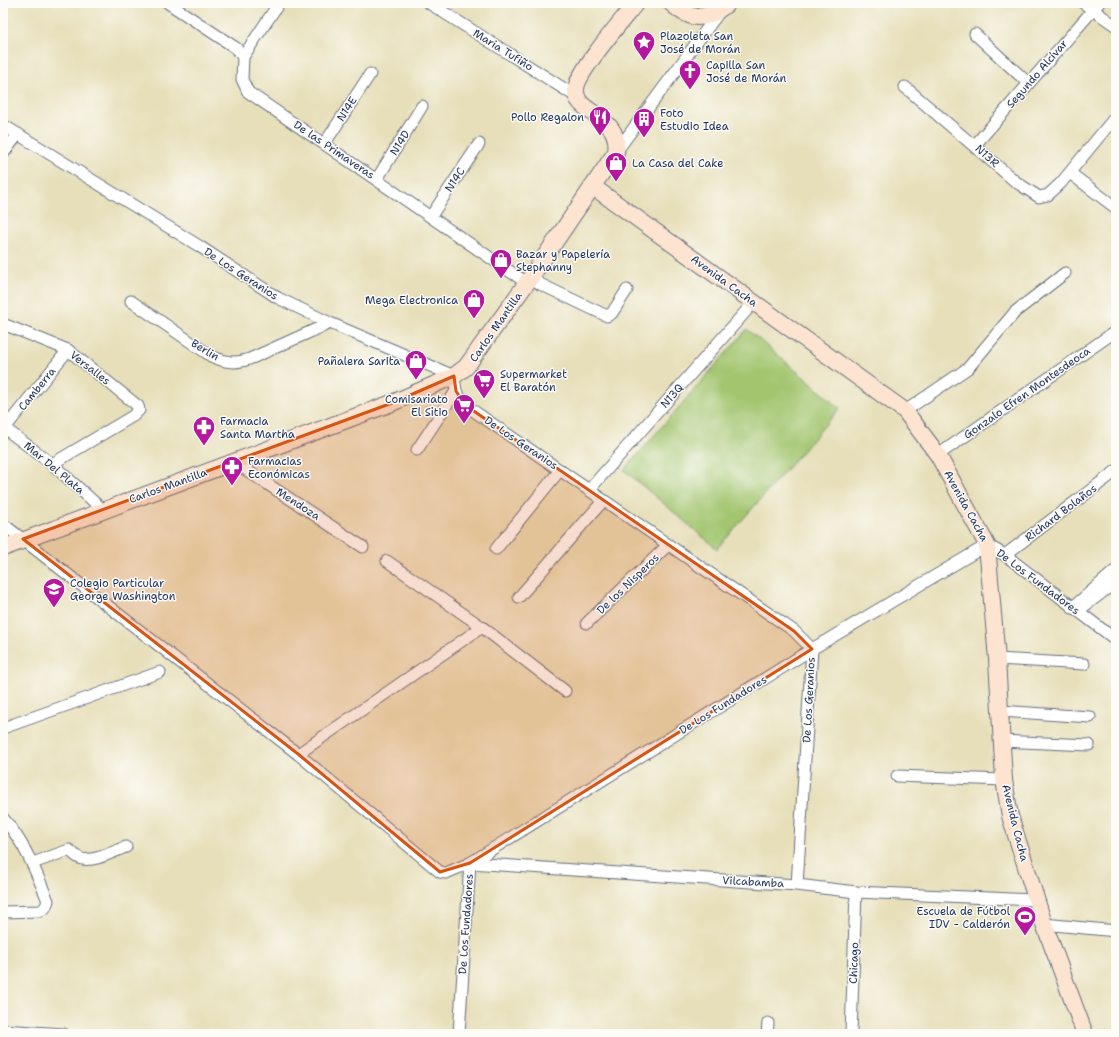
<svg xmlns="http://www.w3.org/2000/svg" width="1119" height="1037" font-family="'Shantell Sans',sans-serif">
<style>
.green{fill:#a2c56e;stroke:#5e7a66}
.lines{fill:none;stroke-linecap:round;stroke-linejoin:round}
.street-casing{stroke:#626d7e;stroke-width:13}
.secondary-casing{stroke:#626d7e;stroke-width:18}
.street{stroke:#fff;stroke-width:11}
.secondary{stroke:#fde4d1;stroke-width:16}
.marked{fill:#d45514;fill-opacity:0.2;stroke:#d45514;stroke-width:3;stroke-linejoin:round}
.labels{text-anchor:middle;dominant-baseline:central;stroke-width:3;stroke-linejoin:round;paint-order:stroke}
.poi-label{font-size:11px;fill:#1b2f5e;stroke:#fdfcf7;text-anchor:start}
.street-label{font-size:11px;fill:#1b2f5e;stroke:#fdfcf7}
</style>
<rect width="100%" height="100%" fill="#fdfcf7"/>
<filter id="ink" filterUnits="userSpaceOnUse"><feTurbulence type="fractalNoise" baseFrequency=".025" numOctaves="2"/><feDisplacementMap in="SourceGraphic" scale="8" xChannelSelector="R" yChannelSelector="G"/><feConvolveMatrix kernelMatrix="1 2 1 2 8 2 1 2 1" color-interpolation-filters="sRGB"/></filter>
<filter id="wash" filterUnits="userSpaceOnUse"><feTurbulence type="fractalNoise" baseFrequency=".012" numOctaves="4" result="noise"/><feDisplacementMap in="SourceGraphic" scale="16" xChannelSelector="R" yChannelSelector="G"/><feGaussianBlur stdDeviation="0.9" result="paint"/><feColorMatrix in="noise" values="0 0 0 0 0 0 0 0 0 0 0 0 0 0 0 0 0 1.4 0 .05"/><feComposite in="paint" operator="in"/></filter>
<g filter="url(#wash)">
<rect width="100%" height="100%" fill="#e7dfba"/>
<!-- green -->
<polygon class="green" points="747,329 840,408 717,549 624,470"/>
</g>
<g filter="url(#ink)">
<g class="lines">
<!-- street casing -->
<g class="street-casing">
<g id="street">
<polyline points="168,3 236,48 243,57"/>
<polyline points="279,3 243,57 242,79 248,92 527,283"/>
<polyline points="429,3 577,97"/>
<polyline points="1083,3 1116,26"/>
<polyline points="975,34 1028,83"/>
<polyline points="905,87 1016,182 1039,197 1048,195 1061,183 1116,116"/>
<polyline points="3,125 199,246 278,298 330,323 454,376 456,391 465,405 794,631 812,649 797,885"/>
<polyline points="325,143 370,74"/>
<polyline points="975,145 1099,3"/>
<polyline points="616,152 720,11"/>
<polyline points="3,154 18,134"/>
<polyline points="1070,173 1116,208"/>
<polyline points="377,179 422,106"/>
<polyline points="431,216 479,144"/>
<polyline points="531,277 540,284 607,316 612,313 627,290"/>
<path d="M131,301L211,356C226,363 237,364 252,358L330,323"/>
<polyline points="3,324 68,350 138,406 139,410 133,416 52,464"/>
<polyline points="905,411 968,368 1015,312 1065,273"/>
<polyline points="3,427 52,464 103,510"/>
<polyline points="5,428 68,350"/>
<polyline points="417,450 456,391"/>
<polyline points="938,455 1116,331"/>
<polyline points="234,462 363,547"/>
<polyline points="589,490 754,302"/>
<polyline points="3,524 298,754 440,872 446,873 470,863 812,649 987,545 1005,555 1116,640"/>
<polyline points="496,549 560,470"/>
<polyline points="1005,555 1116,471"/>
<polyline points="387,561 482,627 565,691"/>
<polyline points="519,597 603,501"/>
<polyline points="1083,607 1116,582"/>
<polyline points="1072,608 1116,570"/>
<polyline points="587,623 668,545"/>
<polyline points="997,659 1084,664"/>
<polyline points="1000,711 1090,717"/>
<polyline points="3,728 160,672"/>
<polyline points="1002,741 1089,745"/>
<polyline points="298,754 482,627"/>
<polyline points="897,776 1004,780"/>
<path d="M3,818C24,842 36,871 48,901L45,908L40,911L3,912"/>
<path d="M33,863L69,850C73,853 77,858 82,859C95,862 114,851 126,847"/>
<polyline points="470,863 797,885 856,892 1036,900"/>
<polyline points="1044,924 1116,931"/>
<polyline points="3,1030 64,1034"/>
<polyline points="459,1034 470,863"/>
<polyline points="767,1034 768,1023"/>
<polyline points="851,1034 856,892"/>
</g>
</g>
<!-- secondary casing -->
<g class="secondary-casing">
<g id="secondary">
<path d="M671,3C692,22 706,21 728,3"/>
<polyline points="592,186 905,411 938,455 987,545 997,659 1004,780 1010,816 1044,924 1085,1034"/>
<path d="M3,548L392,403L454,376L466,367L531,277L616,152C622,114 573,114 576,89C577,72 624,18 636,3"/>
</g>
</g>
<!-- street -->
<use href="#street" class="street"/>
<!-- secondary -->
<use href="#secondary" class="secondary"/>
</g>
</g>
<!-- marked area -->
<path class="marked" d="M454,376L456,391L465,405L794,631L812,649L470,863L440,872L298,754L23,539L392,403Z"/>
<!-- icons -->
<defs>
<g id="sight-pin" transform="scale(1.15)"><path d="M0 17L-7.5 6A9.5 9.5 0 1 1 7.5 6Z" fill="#b5179e" stroke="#fdfcf7"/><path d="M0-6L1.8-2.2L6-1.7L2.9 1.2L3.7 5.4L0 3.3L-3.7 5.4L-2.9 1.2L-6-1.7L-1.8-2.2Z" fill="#fff"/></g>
<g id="church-pin" transform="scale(1.15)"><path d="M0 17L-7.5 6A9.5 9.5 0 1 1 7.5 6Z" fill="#b5179e" stroke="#fdfcf7"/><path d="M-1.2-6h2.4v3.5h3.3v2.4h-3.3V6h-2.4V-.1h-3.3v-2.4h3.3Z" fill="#fff"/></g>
<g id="restaurant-pin" transform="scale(1.15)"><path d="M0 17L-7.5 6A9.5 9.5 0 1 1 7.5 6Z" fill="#b5179e" stroke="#fdfcf7"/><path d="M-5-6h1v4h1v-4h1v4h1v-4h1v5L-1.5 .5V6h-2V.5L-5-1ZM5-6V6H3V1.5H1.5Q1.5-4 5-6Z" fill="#fff"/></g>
<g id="building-pin" transform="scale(1.15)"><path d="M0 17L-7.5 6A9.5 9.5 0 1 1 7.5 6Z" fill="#b5179e" stroke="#fdfcf7"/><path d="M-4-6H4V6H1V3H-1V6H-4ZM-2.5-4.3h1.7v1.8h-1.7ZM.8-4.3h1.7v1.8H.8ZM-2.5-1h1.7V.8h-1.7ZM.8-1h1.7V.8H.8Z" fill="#fff"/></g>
<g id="shop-pin" transform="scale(1.15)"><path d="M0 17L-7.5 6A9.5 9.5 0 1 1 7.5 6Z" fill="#b5179e" stroke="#fdfcf7"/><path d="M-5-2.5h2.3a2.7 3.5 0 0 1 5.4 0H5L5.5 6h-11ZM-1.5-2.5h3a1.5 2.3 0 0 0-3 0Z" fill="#fff"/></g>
<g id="supermarket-pin" transform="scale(1.15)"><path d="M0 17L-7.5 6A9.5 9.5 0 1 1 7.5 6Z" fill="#b5179e" stroke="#fdfcf7"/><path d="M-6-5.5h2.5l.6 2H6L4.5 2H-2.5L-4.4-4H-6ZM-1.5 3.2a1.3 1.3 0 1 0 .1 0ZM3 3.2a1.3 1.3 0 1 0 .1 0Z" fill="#fff"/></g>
<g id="pharmacy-pin" transform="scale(1.15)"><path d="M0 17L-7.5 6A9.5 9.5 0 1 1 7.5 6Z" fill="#b5179e" stroke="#fdfcf7"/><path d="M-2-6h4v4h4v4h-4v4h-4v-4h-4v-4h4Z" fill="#fff"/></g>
<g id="school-pin" transform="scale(1.15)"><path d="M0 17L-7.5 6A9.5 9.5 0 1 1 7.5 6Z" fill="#b5179e" stroke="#fdfcf7"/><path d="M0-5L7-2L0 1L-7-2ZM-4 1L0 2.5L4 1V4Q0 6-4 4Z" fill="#fff"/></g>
<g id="stadium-pin" transform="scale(1.15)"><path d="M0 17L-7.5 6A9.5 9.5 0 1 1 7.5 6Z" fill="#b5179e" stroke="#fdfcf7"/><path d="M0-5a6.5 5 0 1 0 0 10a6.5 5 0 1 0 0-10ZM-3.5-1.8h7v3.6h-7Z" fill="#fff"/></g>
</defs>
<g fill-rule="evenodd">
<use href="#sight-pin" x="644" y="42"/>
<use href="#church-pin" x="690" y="71"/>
<use href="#restaurant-pin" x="600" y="117"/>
<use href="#building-pin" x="644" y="119"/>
<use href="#shop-pin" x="616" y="163"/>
<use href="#shop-pin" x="501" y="260"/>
<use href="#shop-pin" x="474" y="300"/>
<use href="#shop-pin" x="416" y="361"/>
<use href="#supermarket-pin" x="484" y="380"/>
<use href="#supermarket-pin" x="464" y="405"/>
<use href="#pharmacy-pin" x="204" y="427"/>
<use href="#pharmacy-pin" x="232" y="467"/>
<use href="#school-pin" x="54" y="589"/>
<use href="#stadium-pin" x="1025" y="917"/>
</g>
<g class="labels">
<!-- poi labels -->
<g class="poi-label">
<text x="660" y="36">Plazoleta San<tspan x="660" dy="13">José de Morán</tspan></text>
<text x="706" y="65">Capilla San<tspan x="706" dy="13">José de Morán</tspan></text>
<text x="660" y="113">Foto<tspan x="660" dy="13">Estudio Idea</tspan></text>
<text x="584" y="117" text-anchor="end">Pollo Regalon</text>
<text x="632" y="163">La Casa del Cake</text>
<text x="516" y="254">Bazar y Papelería<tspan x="516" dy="13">Stephanny</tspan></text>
<text x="458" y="300" text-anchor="end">Mega Electronica</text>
<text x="400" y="361" text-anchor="end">Pañalera Sarita</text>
<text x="500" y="374">Supermarket<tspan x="500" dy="13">El Baratón</tspan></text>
<text x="448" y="399" text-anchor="end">Comisariato<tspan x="448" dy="13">El Sitio</tspan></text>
<text x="220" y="421">Farmacia<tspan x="220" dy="13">Santa Martha</tspan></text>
<text x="248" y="461">Farmacias<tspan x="248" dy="13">Económicas</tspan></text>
<text x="70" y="583">Colegio Particular<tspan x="70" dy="13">George Washington</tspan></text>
<text x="1010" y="911" text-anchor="end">Escuela de Fútbol<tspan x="1010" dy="13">IDV - Calderón</tspan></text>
</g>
<!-- street labels -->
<g class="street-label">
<text transform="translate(503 50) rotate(32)">Maria Tufiño</text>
<text transform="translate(1037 74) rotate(-49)">Segundo Alcívar</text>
<text transform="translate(347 109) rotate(-57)">N14E</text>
<text transform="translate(400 143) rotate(-58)">N14D</text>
<text transform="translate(334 150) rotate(34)">De las Primaveras</text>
<text transform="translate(987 156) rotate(42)">N13R</text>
<text transform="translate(455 180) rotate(-57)">N14C</text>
<text transform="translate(241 274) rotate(33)">De Los Geranios</text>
<text transform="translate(724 281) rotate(36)">Avenida Cacha</text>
<text transform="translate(496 327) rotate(-55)">Carlos Mantilla</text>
<text transform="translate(205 350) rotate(31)">Berlin</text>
<text transform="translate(90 368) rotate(38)">Versalles</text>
<text transform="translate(37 389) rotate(-51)">Camberra</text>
<text transform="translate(1027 393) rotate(-35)">Gonzalo Efren Montesdeoca</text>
<text transform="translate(672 396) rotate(-49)">N13Q</text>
<text transform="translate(521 443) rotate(34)">De Los Geranios</text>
<text transform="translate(54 468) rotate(40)">Mar Del Plata</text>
<text transform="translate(168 486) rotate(-20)">Carlos Mantilla</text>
<text transform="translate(298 504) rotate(33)">Mendoza</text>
<text transform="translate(966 506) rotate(61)">Avenida Cacha</text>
<text transform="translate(1061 513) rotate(-37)">Richard Bolaños</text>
<text transform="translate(1038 582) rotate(37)">De Los Fundadores</text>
<text transform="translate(628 584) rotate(-44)">De los Nisperos</text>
<text transform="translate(809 700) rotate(-87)">De Los Geranios</text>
<text transform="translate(723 705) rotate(-32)">De Los Fundadores</text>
<text transform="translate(1015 823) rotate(76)">Avenida Cacha</text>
<text transform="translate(753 882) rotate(3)">Vilcabamba</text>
<text transform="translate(466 924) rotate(-86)">De Los Fundadores</text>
<text transform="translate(854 963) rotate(-88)">Chicago</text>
</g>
</g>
<!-- margin -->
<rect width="1119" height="1037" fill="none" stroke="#fdfcf7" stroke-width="16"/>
</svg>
